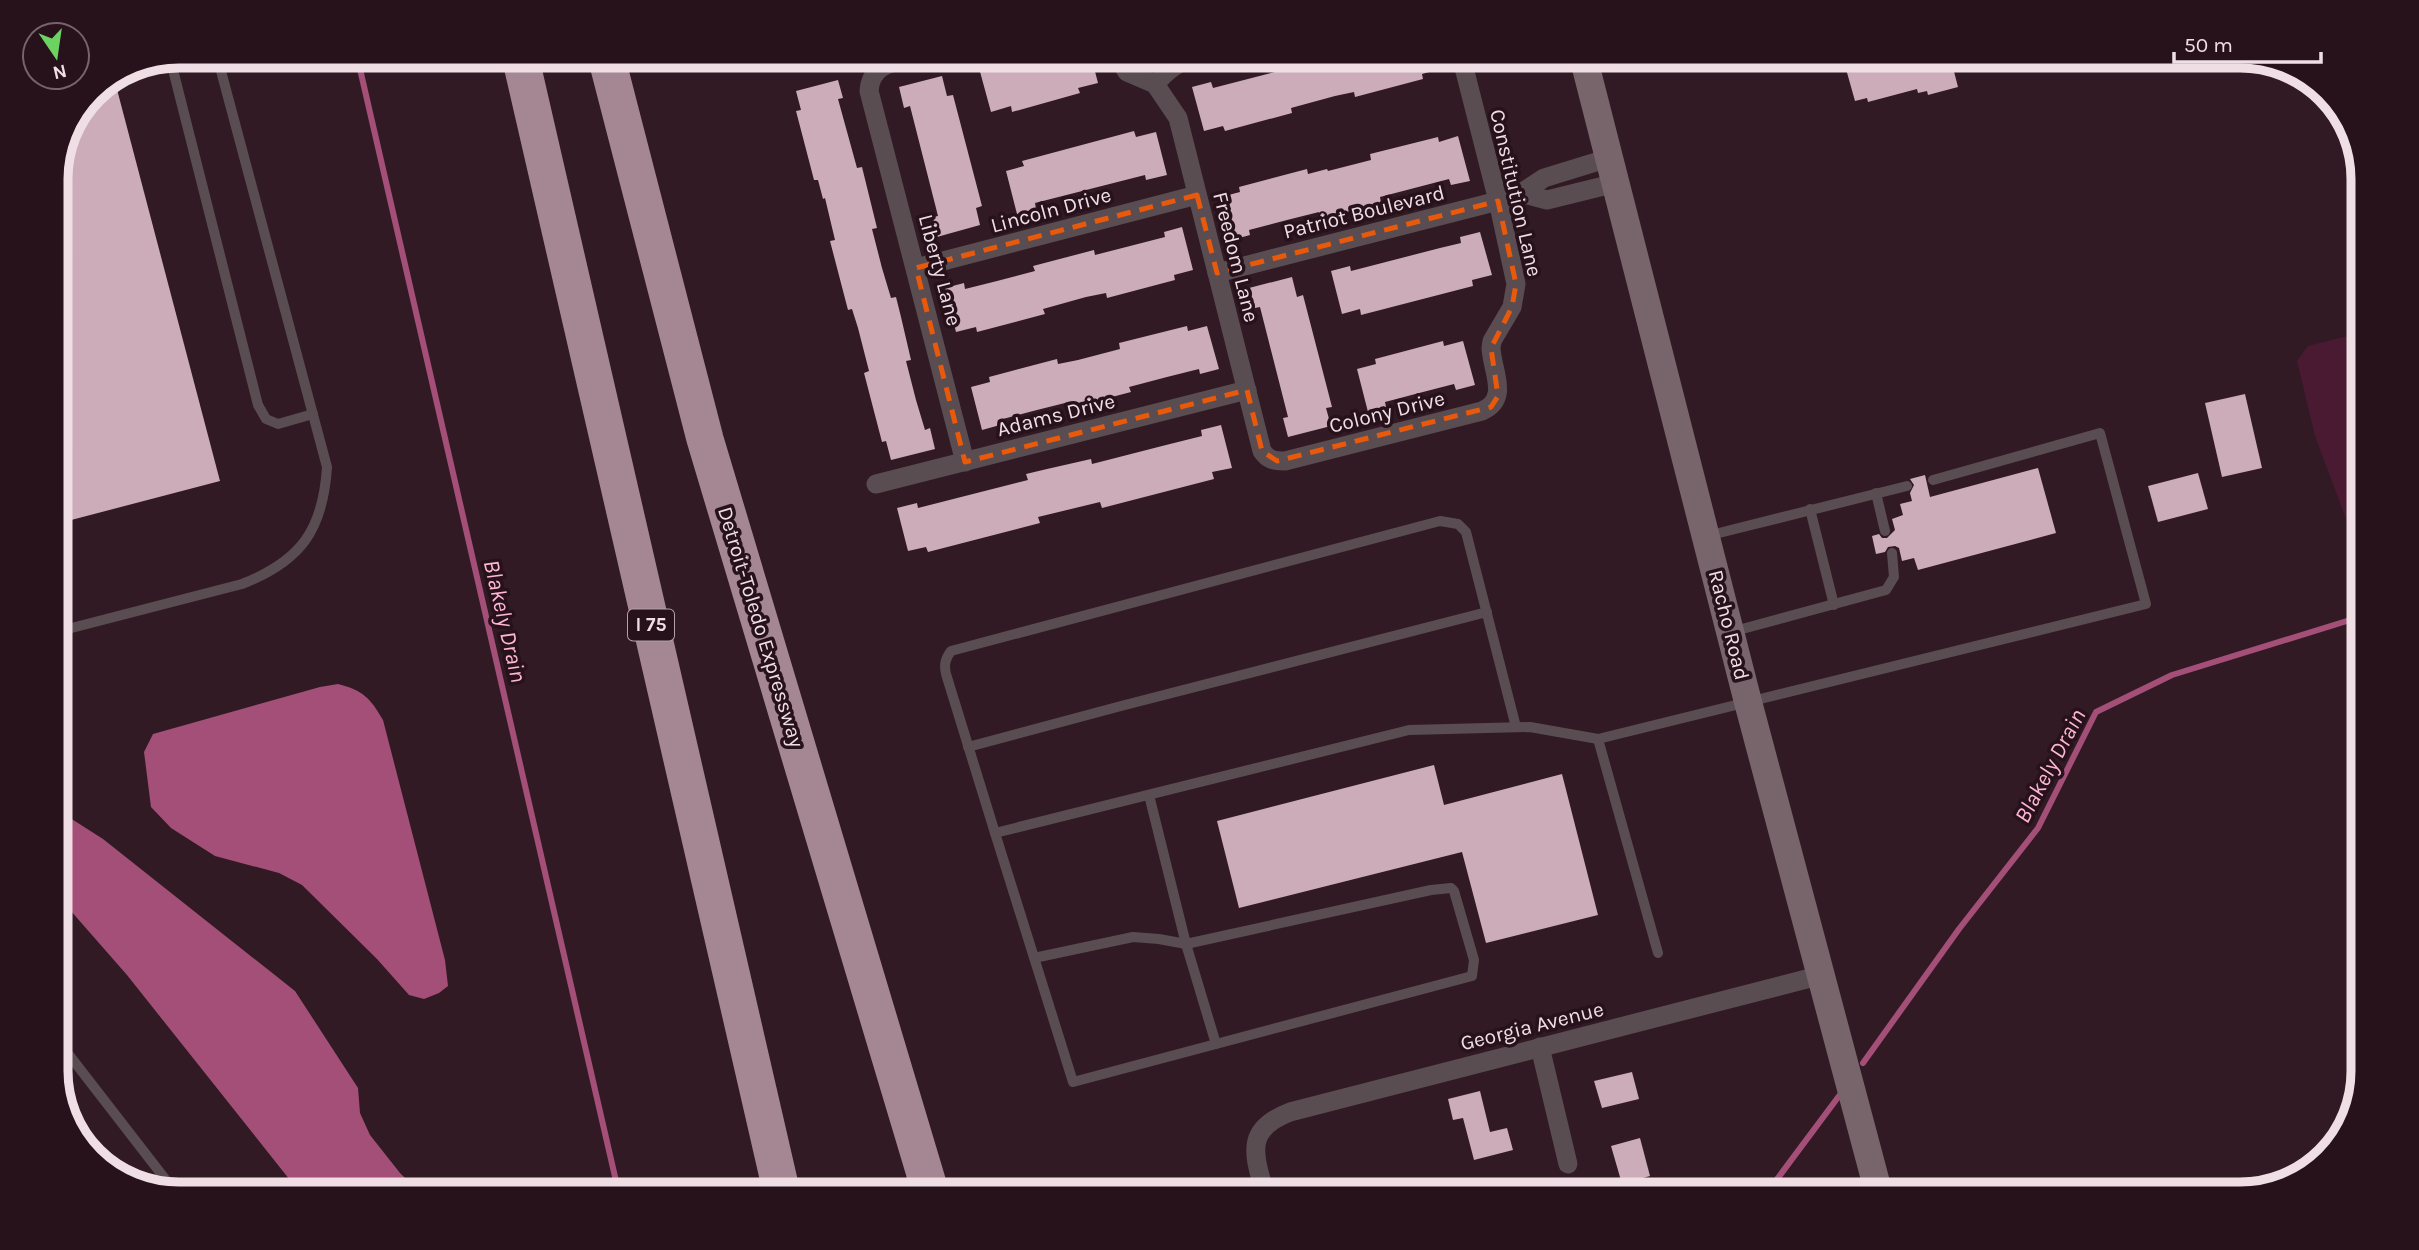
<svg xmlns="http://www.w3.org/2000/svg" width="2419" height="1250" font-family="Karla,sans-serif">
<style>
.green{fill:#491a31}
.water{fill:#a34f77}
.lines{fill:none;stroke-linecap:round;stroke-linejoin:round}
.stream{stroke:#a34f77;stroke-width:6}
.building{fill:#cbacb8}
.lane{stroke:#594d52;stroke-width:10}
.street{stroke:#594d52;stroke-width:19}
.secondary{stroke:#78656c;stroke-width:28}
.highway{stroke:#a58793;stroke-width:37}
.marked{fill:none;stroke:#e8590c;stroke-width:5;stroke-dasharray:14 9;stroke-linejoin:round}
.labels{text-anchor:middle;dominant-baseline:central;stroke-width:7;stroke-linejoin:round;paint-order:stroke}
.shield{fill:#27111b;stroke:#b3a1a8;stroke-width:2}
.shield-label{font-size:19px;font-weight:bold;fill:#efdfe5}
.street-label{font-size:21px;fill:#efdfe5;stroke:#27111b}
.water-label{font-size:23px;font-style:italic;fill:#fdb6d4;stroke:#27111b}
.rim{fill:none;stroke:#efdfe5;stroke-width:9}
</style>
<rect width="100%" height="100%" fill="#311a24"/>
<!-- green -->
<polygon class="green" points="2363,332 2363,564 2315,436 2297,361 2308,346"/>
<!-- water -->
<g class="water">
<path d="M338,684C363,690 371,699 383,720L445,960L448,986L439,993L424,999L409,995L377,959L302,885L279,873L215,856L171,828L151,807L144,752L153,734L320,687Z"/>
<polygon points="56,809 103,839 295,991 358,1088 360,1113 370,1135 400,1173 421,1194 301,1194 127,975 56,894"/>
</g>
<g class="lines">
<!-- stream -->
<g class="stream">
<polyline points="357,56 619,1194"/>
<polyline points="1863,1063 1959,929 2038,828 2096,712 2172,675 2363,616"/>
<polyline points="1766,1194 1839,1096"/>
</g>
</g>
<!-- building -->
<g class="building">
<polygon points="1049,56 1091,56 1098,83 1078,88 1080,93 1012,112 1011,106 991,112 979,68 998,63 1000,68"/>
<polygon points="1313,56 1449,56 1451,66 1422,74 1423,79 1355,97 1354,92 1335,96 1291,108 1292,113 1225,131 1223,126 1204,131 1192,87 1211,82 1213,88 1244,80 1282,70 1281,65"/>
<polygon points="1874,56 1897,56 1901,69 1933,61 1932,56 1950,56 1958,87 1928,95 1927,91 1918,93 1917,89 1868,102 1867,98 1855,101 1846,69 1875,61"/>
<polygon points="942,76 947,96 953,95 982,206 976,208 980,225 937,237 933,217 938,216 910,106 904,108 899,87"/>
<polygon points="114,78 220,481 56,524 56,172 92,92"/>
<polygon points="838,80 843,98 838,99 857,168 862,167 877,228 872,229 882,268 891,298 896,297 901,317 911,360 906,361 916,400 925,430 930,428 935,449 891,460 886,441 882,442 864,373 869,371 858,328 852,309 848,310 830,241 835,240 825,198 823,199 818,180 814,180 796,111 801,110 796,91"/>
<polygon points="1134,131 1136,137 1156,132 1167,175 1146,180 1145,175 1035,203 1036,209 1017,214 1006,171 1024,166 1022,161"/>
<polygon points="1458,136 1470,181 1451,185 1449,179 1380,197 1381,203 1363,208 1320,218 1319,212 1287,220 1249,230 1250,235 1232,240 1221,197 1240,192 1239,187 1307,169 1308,174 1327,169 1328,171 1371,160 1370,154 1438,137 1439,142"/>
<polygon points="1182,227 1193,270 1174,275 1175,280 1107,298 1106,293 1086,297 1043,309 1045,314 977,332 976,327 956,332 945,288 964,283 965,289 997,281 1035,271 1033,266 1094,250 1095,255 1165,237 1164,232"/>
<polygon points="1480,232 1492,275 1472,280 1473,286 1361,315 1360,309 1342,314 1331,271 1350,266 1351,271 1440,248 1461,243 1460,237"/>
<polygon points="1292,277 1297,297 1303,295 1332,407 1326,408 1331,426 1288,437 1283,418 1288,417 1260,307 1255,308 1249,288"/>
<polygon points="1187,326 1188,331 1207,326 1219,369 1200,374 1199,369 1167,377 1129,387 1131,392 1070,408 1069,402 1037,410 999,420 1000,425 982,430 971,387 990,382 989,377 1057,359 1058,364 1078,360 1120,349 1119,343"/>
<polygon points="1443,341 1444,346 1463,341 1475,385 1456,390 1454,384 1423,392 1385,402 1386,407 1368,412 1357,369 1376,364 1375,359"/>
<polygon points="2245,394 2262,468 2222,477 2205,403"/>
<polygon points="1221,425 1232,468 1212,472 1214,479 1102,508 1100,502 1038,517 1040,523 928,552 926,547 908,551 897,508 917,503 918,508 1028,480 1026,474 1047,469 1091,459 1092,464 1166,445 1202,436 1201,430"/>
<polygon points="2038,468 2056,533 1918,570 1914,558 1902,561 1899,548 1895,546 1888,547 1885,552 1876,554 1872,536 1879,534 1882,538 1887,538 1895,530 1892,519 1903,515 1900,504 1912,501 1910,493 1914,485 1910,479 1925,475 1930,497"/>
<polygon points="2198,473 2208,509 2158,522 2148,486"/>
<polygon points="1434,765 1444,805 1562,774 1598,915 1486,943 1462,852 1239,908 1217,821"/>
<polygon points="1632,1072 1639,1099 1602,1108 1594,1081"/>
<polygon points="1480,1091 1490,1132 1507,1128 1513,1150 1474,1160 1463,1118 1453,1120 1448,1099"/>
<polygon points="1640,1138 1650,1176 1622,1184 1611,1146"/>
</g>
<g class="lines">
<!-- lane -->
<g class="lane">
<polyline points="170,58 258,405 266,419 278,424 313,414"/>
<polyline points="1876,493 1885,531"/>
<polyline points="1810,509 1834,605"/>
<polyline points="1707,536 1907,486"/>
<path d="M56,632L242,584C301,561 323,530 327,467L217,56"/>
<polyline points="1731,632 1886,590 1894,577 1892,553"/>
<polyline points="968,747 1121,706 1487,612"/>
<polyline points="1149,795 1186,944 1216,1044"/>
<path d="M995,833L946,674C944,665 945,659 951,651L1440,521L1458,524L1466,532L1516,727"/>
<polyline points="1658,953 1598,739 2146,604 2100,433 1933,480"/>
<polyline points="1034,958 1133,937 1159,939 1186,944 1431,890 1451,888 1454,891 1474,960 1472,976 1073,1082 995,833 1409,730 1530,727 1598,739"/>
<polyline points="56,1038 176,1193"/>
</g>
<!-- street -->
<g class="street">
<path d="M917,56C895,62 871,63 869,91L965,462"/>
<path d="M1117,56L1127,72L1155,84L1178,118L1262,451C1268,460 1274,461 1285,461L1482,411C1510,399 1492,371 1491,348L1492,341L1512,307L1516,284L1498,201L1461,56"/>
<path d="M1155,84C1169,69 1179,61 1198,56"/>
<polyline points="1521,193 1547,200 1616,183"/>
<polyline points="916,268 1197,195"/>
<polyline points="1217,273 1498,201 1521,193 1544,178 1609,158"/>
<polyline points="876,484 1247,390"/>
<polyline points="1540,1047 1568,1164"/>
<path d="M1265,1194C1254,1154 1244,1130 1290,1112L1822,975"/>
</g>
<!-- secondary -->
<polyline class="secondary" points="1583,56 1748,702 1879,1194"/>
<!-- highway -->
<g class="highway">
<polyline points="520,56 782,1194"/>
<polyline points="606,56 705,439 931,1194"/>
</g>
</g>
<!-- marked area -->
<path class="marked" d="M1197,195L1217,273L1498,201L1516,284L1512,307L1491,348L1498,396L1491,407L1277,461L1262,451L1247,390L965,462L916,268Z"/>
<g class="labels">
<!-- shield labels -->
<rect class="shield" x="628" y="609.5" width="46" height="31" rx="5"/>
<g class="shield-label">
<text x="651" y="625">I 75</text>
</g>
<!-- street labels -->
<g class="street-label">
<text transform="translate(1516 193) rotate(77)">Constitution Lane</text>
<text transform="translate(1051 210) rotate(-15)">Lincoln Drive</text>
<text transform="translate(1364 212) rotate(-14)">Patriot Boulevard</text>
<text transform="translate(1236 257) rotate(76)">Freedom Lane</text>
<text transform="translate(940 270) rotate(75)">Liberty Lane</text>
<text transform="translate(1387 412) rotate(-14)">Colony Drive</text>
<text transform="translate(1056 415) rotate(-14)">Adams Drive</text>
<text transform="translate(1729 625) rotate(76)">Racho Road</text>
<text transform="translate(761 627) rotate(73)">Detroit-Toledo Expressway</text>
<text transform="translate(1532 1026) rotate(-14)">Georgia Avenue</text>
</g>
<!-- water labels -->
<g class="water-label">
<text transform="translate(505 621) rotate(77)">Blakely Drain</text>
<text transform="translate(2050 766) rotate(-62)">Blakely Drain</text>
</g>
</g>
<!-- crop -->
<path d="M0 0H2419V1250H0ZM179 68H2240A111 111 0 0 1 2351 179V1071A111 111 0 0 1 2240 1182H179A111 111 0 0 1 68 1071V179A111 111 0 0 1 179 68Z" fill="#27111b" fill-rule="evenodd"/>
<path class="rim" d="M179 68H2240A111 111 0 0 1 2351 179V1071A111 111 0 0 1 2240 1182H179A111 111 0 0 1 68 1071V179A111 111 0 0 1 179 68Z"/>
<!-- north arrow -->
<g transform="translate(56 56) rotate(167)"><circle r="33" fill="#27111b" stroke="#77636c" stroke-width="2"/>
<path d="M0-5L12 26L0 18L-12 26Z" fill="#6cd362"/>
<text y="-10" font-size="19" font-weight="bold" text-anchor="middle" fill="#efdfe5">N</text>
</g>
<!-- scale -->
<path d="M2174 52v10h147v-10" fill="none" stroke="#efdfe5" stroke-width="3.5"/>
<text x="2184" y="52" font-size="21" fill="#efdfe5" stroke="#27111b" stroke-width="5" paint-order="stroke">50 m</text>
</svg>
